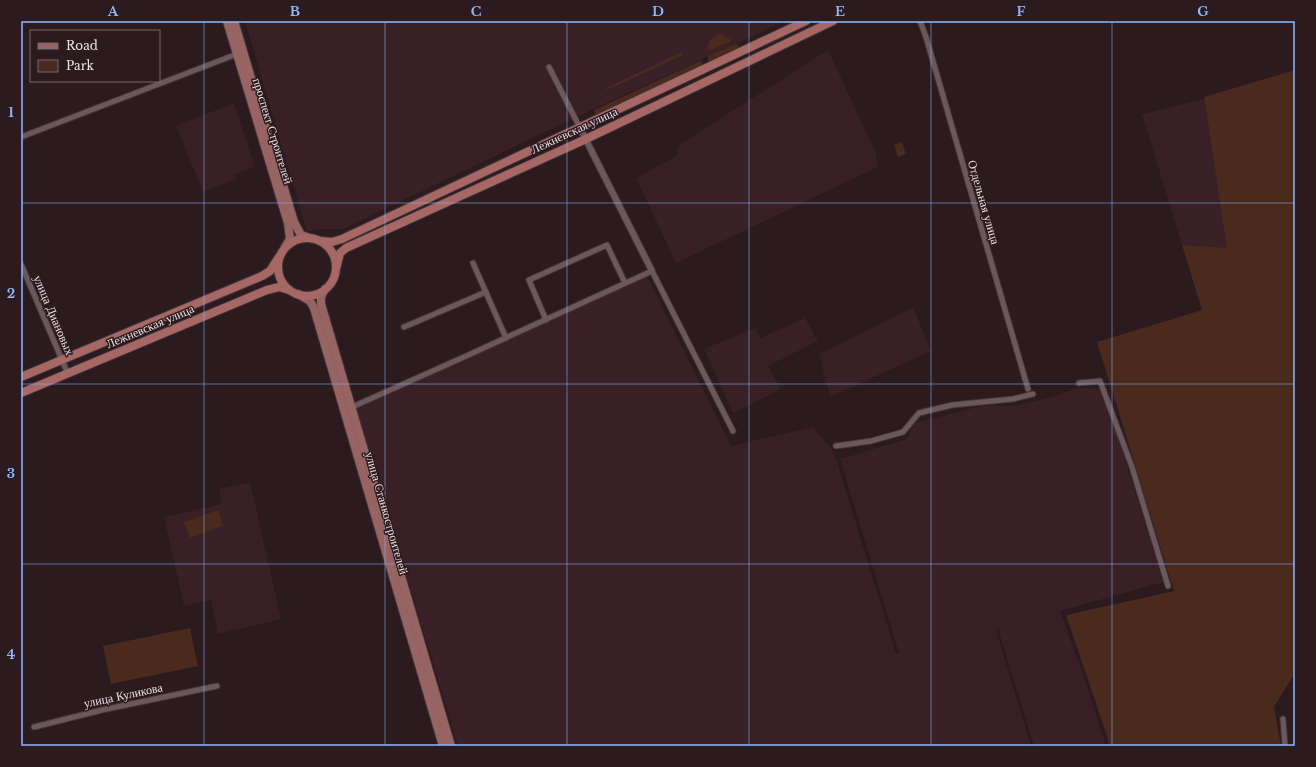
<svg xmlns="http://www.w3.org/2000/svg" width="1316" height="767" font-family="'Libre Baskerville',serif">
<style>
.built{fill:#382026}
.green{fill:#492a1d}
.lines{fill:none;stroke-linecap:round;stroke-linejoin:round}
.minor-casing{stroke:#423538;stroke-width:7}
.tertiary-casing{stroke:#423538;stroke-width:8}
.primary-casing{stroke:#423538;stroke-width:10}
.trunk-casing{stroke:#423538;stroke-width:10}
.minor{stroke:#6c585c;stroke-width:5}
.tertiary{stroke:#6c585c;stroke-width:6}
.primary{stroke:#976363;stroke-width:8}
.trunk{stroke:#a66765;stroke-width:8}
.grid{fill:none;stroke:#8fb8fd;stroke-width:1;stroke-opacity:0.55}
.labels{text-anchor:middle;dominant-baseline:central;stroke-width:3;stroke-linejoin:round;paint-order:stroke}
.street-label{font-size:12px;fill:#ece0e3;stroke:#2b1a1e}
.neatline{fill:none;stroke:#8fb8fd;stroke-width:1.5}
.grid-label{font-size:13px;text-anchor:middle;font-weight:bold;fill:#8fb8fd}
</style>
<rect width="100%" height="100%" fill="#2b1a1e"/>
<!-- built -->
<g class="built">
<polygon points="245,21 786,21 591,110 343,229 317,229 307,232"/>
<polygon points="828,50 876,153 878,167 676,263 636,178 676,156 679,145"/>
<polygon points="1204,99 1228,249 1182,245 1142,114"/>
<polygon points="234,103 255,167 235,174 236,179 203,192 176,126"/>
<polygon points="646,274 731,446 813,427 834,452 896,654 899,653 840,459 907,439 914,423 981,406 1014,406 1052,397 1074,389 1083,388 1101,389 1111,415 1163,582 1060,611 1085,680 1104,740 1105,746 1034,746 998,629 996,630 1031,746 458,746 356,407"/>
<polygon points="913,307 931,351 830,397 819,354"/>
<polygon points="805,318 818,341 768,366 781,389 733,413 704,349 755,328 760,338"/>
<polygon points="250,482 281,619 218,634 211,600 184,606 164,517 222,504 219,489"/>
</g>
<!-- green -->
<g class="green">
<path d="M720,33L730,39V42L708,51C707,41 711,38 720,33Z"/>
<polygon points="735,44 738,45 739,48 708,62 708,56"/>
<polygon points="682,52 683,55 607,90 606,88"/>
<polygon points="702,60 701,66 595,115 594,110"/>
<polygon points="1295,70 1295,673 1274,707 1281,746 1109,746 1108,739 1066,615 1174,591 1097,342 1202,310 1182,245 1227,248 1204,97"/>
<polygon points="902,142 906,154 898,157 894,145"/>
<polygon points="218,510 223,526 190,538 184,522"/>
<polygon points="190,628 198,666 111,684 103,646"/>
</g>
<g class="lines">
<!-- minor casing -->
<g class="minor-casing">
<g id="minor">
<polyline points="920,21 926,37 1028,389"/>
<polyline points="549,67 580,128"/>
<polyline points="21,137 237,54"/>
<polyline points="473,263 506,338"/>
<polyline points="21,264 68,374"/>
<polyline points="546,320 529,280 607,245 625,283"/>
<polyline points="404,327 486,292"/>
<polyline points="1079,383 1100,381 1132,467 1168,586"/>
<polyline points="352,407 464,357 652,271 733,431"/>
<polyline points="836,446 871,441 903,432 919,413 952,405 1013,399 1033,394"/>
<polyline points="1283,719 1285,746"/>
<polyline points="34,727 102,710 217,686"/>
</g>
</g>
<!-- tertiary casing -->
<g class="tertiary-casing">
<polyline id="tertiary" points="580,128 652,271"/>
</g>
<!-- primary casing -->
<g class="primary-casing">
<g id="primary">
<polyline points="227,21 288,223 290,239 285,247"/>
<polyline points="234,21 294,222 301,235 310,238"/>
<polyline points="325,289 321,297 321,304 451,746"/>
<polyline points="298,294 310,301 314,308 443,746"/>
</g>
</g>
<!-- trunk casing -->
<g class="trunk-casing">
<g id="trunk">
<circle cx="307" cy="267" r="29"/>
<polyline points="320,241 332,242 342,239 806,21"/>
<polyline points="336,269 340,253 346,248 586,139 833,21"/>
<polyline points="21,377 262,276 270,271 279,257"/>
<polyline points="21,393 267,290 279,287 289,290"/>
</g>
</g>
<!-- minor -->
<use href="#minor" class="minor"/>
<!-- tertiary -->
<use href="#tertiary" class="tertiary"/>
<!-- primary -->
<use href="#primary" class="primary"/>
<!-- trunk -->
<use href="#trunk" class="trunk"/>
</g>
<!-- grid -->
<path class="grid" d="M204,21V746M385,21V746M567,21V746M749,21V746M931,21V746M1112,21V746M21,203H1295M21,384H1295M21,564H1295"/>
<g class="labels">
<!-- street labels -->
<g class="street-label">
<text transform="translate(574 130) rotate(-25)">Лежневская улица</text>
<text transform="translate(273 131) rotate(73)">проспект Строителей</text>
<text transform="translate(984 202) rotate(74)">Отдельная улица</text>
<text transform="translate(54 315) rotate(67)">улица Диановых</text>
<text transform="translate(150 326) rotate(-23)">Лежневская улица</text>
<text transform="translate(387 513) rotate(74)">улица Станкостроителей</text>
<text transform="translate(123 695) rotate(-12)">улица Куликова</text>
</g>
</g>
<!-- border -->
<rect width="1316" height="767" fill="none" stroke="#2b1a1e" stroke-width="44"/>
<!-- legend -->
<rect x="30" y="30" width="130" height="52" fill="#2b1a1e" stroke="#78696d"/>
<rect x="38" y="43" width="20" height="6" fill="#976363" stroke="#78696d"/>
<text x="66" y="50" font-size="12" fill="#ece0e3">Road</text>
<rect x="38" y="60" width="20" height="12" fill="#492a1d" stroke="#78696d"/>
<text x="66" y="70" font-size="12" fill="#ece0e3">Park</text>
<rect x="22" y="22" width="1272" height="723" class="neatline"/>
<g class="grid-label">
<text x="113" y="16">A</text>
<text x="295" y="16">B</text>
<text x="476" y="16">C</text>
<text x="658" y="16">D</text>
<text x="840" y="16">E</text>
<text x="1021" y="16">F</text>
<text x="1203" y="16">G</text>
<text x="11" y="117">1</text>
<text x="11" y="298">2</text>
<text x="11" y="478">3</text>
<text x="11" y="659">4</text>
</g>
</svg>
